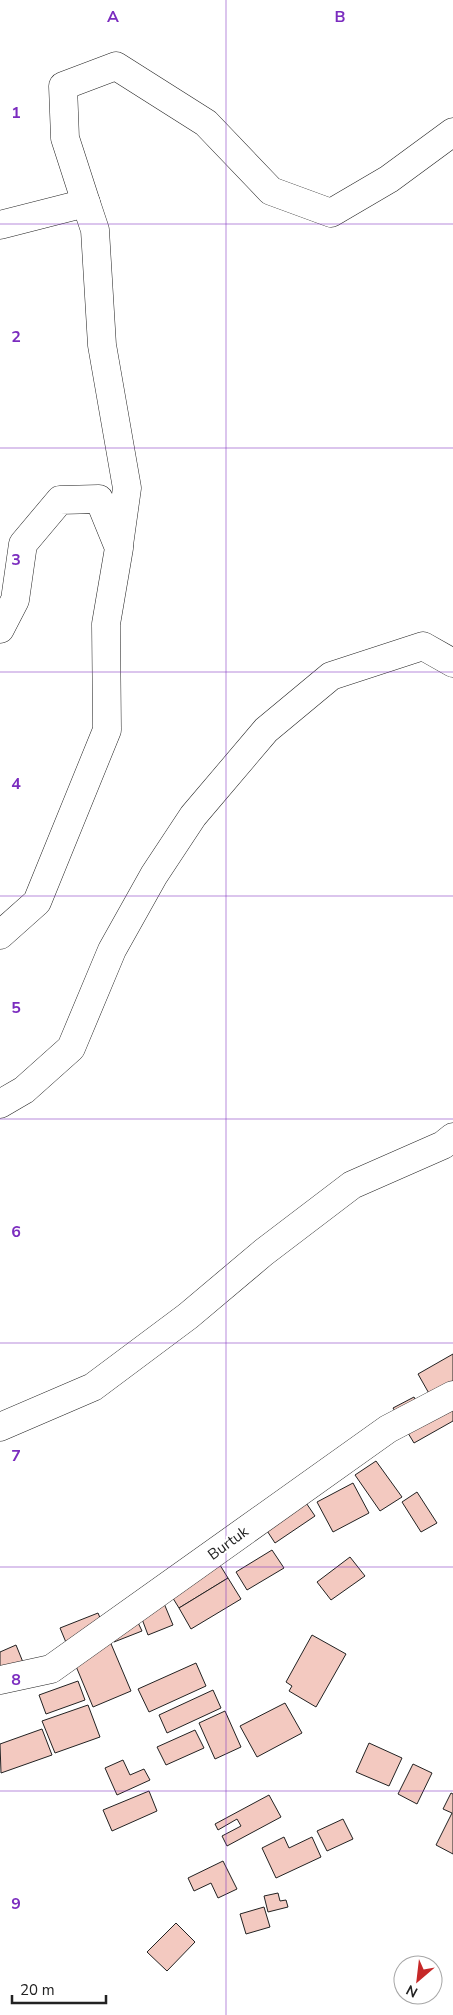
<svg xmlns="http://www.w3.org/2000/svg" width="453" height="2015" font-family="'Nunito Sans',sans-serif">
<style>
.building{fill:#f3c9c0;stroke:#222}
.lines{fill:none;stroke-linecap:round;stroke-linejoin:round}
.street-casing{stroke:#222;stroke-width:29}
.primary-casing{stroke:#222;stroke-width:29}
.street{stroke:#fff;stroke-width:28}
.primary{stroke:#fff;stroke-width:28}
.grid{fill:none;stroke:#7b2cbf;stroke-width:1;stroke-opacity:0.55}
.labels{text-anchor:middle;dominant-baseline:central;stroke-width:4;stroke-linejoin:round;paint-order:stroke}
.street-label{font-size:15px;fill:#222;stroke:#fff}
.grid-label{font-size:16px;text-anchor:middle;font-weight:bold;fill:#7b2cbf;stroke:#fff;stroke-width:4;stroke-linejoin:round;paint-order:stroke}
</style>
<rect width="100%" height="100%" fill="#fff"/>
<!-- building -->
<g class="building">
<polygon points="453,1354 453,1421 414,1443 393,1408 414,1397 418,1405 431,1397 418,1374"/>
<polygon points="376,1461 402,1497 380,1511 355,1475"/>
<polygon points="353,1483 369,1513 333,1532 317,1502"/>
<polygon points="298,1491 315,1516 275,1543 258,1517"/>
<polygon points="417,1492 437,1523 421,1532 402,1502"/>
<polygon points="272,1550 284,1568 247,1590 236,1572"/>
<polygon points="215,1557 228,1578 179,1608 166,1587"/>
<polygon points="350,1557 365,1576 331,1600 317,1582"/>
<polygon points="228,1578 241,1599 191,1629 179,1608"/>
<polygon points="163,1601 173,1625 148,1635 139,1611"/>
<polygon points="133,1612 142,1631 114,1642 106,1623"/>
<polygon points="98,1613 131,1691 93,1707 60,1628"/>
<polygon points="312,1635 346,1654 316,1707 289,1691 292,1686 286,1682"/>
<polygon points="16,1645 29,1677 0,1689 0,1652"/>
<polygon points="196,1663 206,1686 149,1712 138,1689"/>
<polygon points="78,1681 85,1700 46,1714 39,1695"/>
<polygon points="213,1690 221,1708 167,1733 159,1715"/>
<polygon points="285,1703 302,1733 257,1757 240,1726"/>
<polygon points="88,1705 100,1737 55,1753 42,1721"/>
<polygon points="225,1711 241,1747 215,1759 199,1723"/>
<polygon points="42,1729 52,1755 1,1773 0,1744"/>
<polygon points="195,1730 204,1748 166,1765 157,1747"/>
<polygon points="369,1743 402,1758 389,1786 356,1772"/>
<polygon points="123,1760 130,1775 144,1769 150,1780 117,1795 105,1768"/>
<polygon points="413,1764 432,1773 417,1804 398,1794"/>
<polygon points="149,1791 157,1811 112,1831 103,1810"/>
<polygon points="451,1793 453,1794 453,1854 436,1845 452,1813 443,1809"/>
<polygon points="269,1795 281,1817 227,1846 222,1836 241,1826 237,1819 218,1830 215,1824"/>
<polygon points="343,1819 353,1839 327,1851 317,1831"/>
<polygon points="284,1837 289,1848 312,1837 321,1857 276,1878 262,1848"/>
<polygon points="223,1861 237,1889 218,1898 211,1883 194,1891 188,1878"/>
<polygon points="278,1893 280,1901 286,1900 288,1907 268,1912 264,1896"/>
<polygon points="264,1907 270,1927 246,1934 240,1914"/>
<polygon points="176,1923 195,1942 167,1971 147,1952"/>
</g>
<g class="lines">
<!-- street casing -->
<g class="street-casing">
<g id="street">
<polyline points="86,203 65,138 63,86 116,66 206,123 271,191 331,213 389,179 453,132"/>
<polyline points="0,225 86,203 95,230 102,345 127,488 119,545"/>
<polyline points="0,629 15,600 23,544 60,500 99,499 119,548 106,624 107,730 37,902 0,935"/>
<polyline points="0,1104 24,1090 71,1048 112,950 154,875 193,816 266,730 331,676 423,646 453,663"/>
<polyline points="0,1427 93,1387 188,1316 264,1252 352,1185 443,1145 453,1137"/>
</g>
</g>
<!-- primary casing -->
<g class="primary-casing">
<polyline id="primary" points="0,1680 51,1669 388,1429 453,1395"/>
</g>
<!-- street -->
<use href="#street" class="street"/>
<!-- primary -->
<use href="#primary" class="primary"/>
</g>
<!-- grid -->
<path class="grid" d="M226,0V2015M0,224H453M0,448H453M0,672H453M0,896H453M0,1119H453M0,1343H453M0,1567H453M0,1791H453"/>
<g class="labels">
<!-- street labels -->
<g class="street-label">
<text transform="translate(228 1543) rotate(-36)">Burtuk</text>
</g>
</g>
<g class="grid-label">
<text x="113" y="22">A</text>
<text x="340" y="22">B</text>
<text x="16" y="118">1</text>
<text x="16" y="342">2</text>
<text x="16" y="565">3</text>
<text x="16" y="789">4</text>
<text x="16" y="1013">5</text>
<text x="16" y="1237">6</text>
<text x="16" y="1461">7</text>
<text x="16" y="1685">8</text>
<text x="16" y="1909">9</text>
</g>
<!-- north arrow -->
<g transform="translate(418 1980) rotate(208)"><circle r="24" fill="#ffffff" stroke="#a7a7a7"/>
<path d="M0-4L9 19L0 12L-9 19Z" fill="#c62828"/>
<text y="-8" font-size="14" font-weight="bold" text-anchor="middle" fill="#222222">N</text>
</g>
<!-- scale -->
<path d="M12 1995v8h94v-8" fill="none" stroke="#222222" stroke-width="2.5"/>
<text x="20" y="1995" font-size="15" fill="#222222" stroke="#ffffff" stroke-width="4" paint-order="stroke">20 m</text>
</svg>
